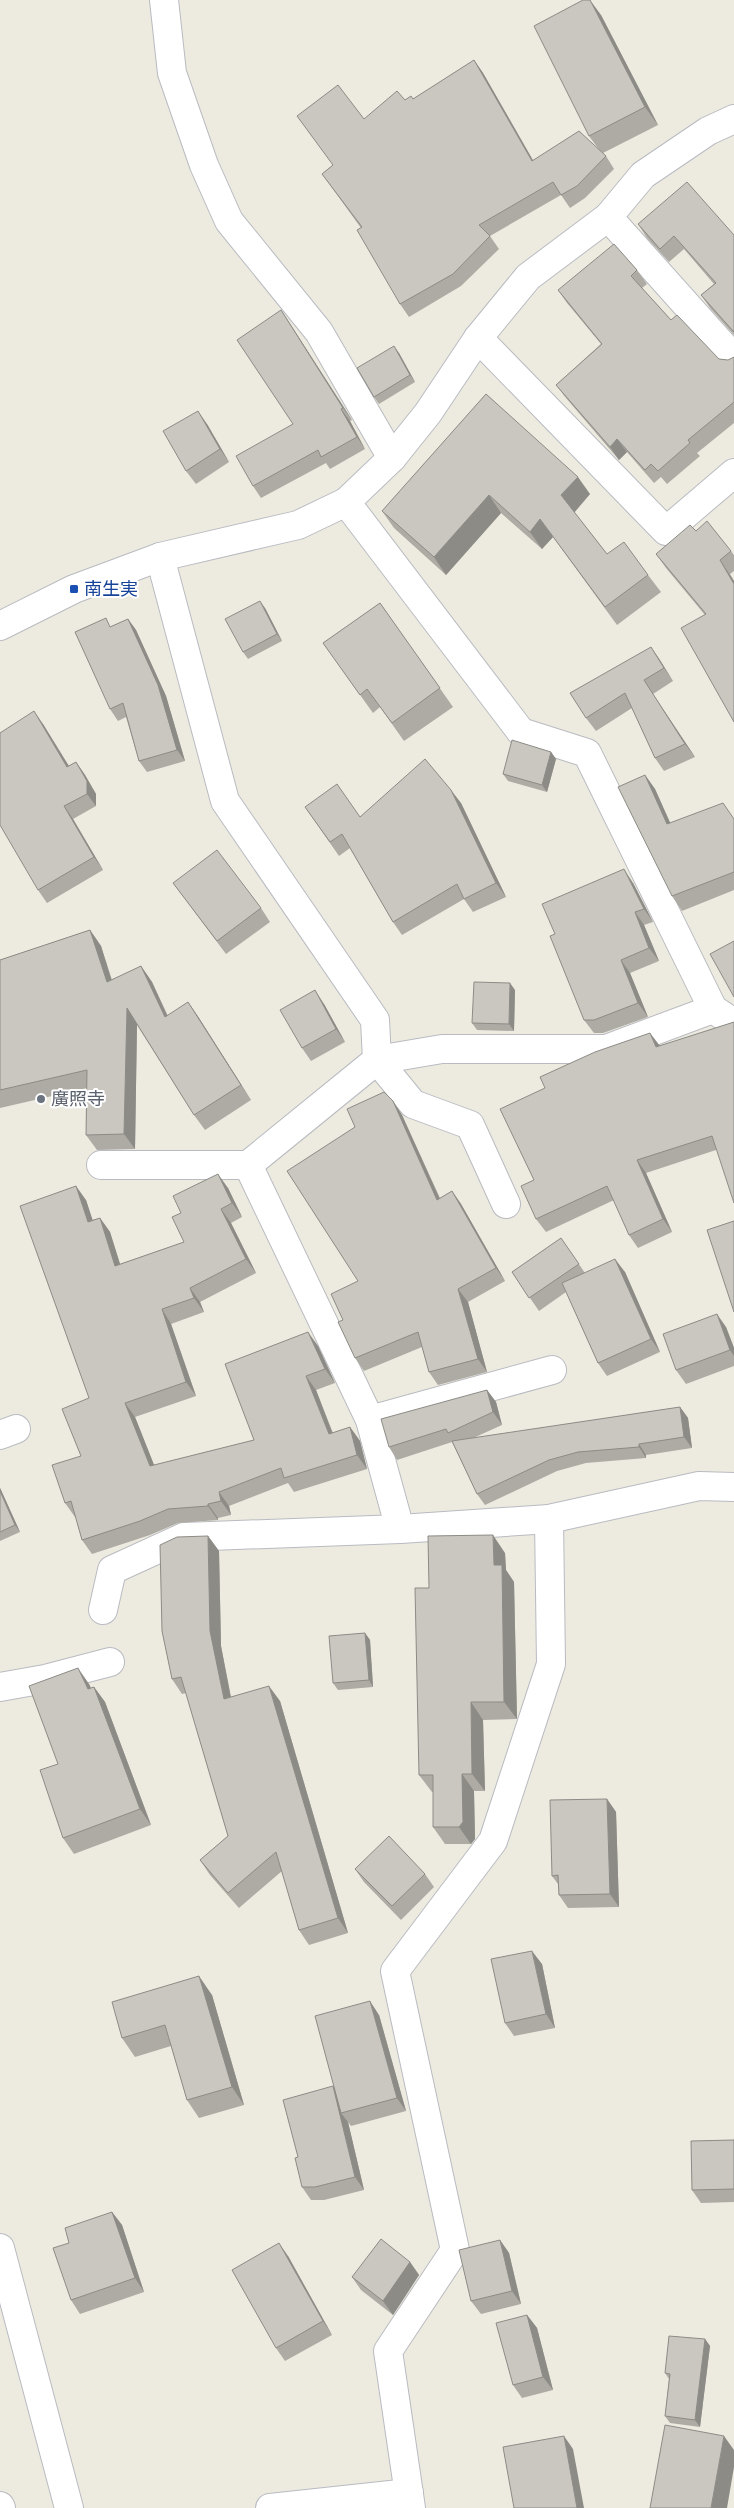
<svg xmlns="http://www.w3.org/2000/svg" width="734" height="2508" font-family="Karla,'Noto Sans JP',sans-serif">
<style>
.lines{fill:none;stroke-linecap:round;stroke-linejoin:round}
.minor-casing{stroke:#b9bbc1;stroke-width:30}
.minor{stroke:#fff;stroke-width:28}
.wall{fill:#aeaba5}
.shaded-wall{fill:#8d8b86}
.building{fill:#cac7c0;stroke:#8d8b86}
.transit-dot{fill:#1a4fb4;stroke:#fff;stroke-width:2}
.worship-dot{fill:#6b7280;stroke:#fff;stroke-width:2}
.labels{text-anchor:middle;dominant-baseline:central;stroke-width:4;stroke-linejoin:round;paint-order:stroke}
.transit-label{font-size:18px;fill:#164399;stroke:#fff;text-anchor:start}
.worship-label{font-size:18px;fill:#5b616d;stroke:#fff;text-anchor:start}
</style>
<rect width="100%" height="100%" fill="#edebe0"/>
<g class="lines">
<!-- minor casing -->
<g class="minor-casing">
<g id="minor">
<polyline points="164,0 172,73 204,165 229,221 319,332 392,458"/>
<polyline points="608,217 734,358"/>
<polyline points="478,338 666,531 734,473"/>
<polyline points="346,502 521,732 587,753 713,1009 734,1023"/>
<polyline points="160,557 225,801 375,1020 377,1060 442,1049 606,1049 713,1009"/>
<polyline points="0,626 74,589 160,557 298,525 346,502 392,458 428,413 478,338 528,277 608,217 643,175 708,131 734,119"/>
<polyline points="101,1165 248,1165 377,1060 413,1104 470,1125 506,1204"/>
<polyline points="248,1165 370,1420 400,1529"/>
<polyline points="370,1420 552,1370"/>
<polyline points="0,1435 16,1429"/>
<polyline points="103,1610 112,1570 184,1537 400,1529 549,1519 699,1486 734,1487"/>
<polyline points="0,1687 45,1679 110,1662"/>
<polyline points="0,2248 69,2508"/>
<polyline points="0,2506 1,2508"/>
<polyline points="270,2508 409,2493"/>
<polyline points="411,2508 388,2351 455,2250 395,1971 493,1841 551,1664 549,1519"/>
</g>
</g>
<!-- minor -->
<use href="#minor" class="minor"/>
</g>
<!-- wall -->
<g class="wall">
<polygon points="601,15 658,125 603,153 606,156 614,169 585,198 570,208 561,195 490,236 499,249 461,286 409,317 400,304 361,228 322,174 333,165 364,119 405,100 413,99 474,60 483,73 533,160 600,151 589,136"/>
<polygon points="638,224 734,235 734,335 710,308 701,295 714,284 684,249 669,262 647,238"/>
<polygon points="637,270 647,284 642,288 671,320 719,359 728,360 734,357 734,423 697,453 700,456 667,484 661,477 654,483 627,452 619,460 566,398 556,385 601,344 567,303 558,290"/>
<polygon points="281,310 352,420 350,421 365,449 330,469 326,463 261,498 253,486 293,424"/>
<polygon points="399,353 415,382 379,404 374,397"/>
<polygon points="486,394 590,494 574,512 607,554 648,575 661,592 617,625 553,537 542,549 501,513 446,575 394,528 382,511"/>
<polygon points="207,424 229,462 196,484 186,471"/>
<polygon points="696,531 731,551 734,555 734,571 730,574 734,581 734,722 705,615 666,568 656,554"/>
<polygon points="380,603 453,707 404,741 380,707 373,713 323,643"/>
<polygon points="265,608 282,641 248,659 243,652"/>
<polygon points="128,619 136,630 166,696 185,761 147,772 139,761 126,717 118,721 110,709 112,626"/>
<polygon points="651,647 673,681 653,694 695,757 664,771 655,758 632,708 596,731 586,718"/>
<polygon points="43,724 68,766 76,762 85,775 96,794 96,806 73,819 103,870 47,903 38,890"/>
<polygon points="551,752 556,759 547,792 508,781 503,774"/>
<polygon points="645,775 655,789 670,823 734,818 734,890 682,911 672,896"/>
<polygon points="461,803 506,897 473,912 464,899 402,935 393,922 350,848 339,856 305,807 360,817"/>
<polygon points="173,883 261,908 270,922 226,954"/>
<polygon points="633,883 653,922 644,925 659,961 630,973 648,1017 603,1033 594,1033 584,1020 555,934"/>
<polygon points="90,930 101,946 112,980 141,966 152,982 168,1016 188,1002 199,1018 251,1100 205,1130 194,1115 137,1025 135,1149 97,1150 86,1135 87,1088 0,1108 0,960"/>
<polygon points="515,990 514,1031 477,1030 472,1023"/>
<polygon points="324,1004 345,1042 311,1061 302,1048"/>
<polygon points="734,1022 716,1150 646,1173 672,1232 638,1248 629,1235 614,1200 546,1232 536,1219 534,1180 660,1046"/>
<polygon points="393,1101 402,1115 440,1198 452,1191 461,1204 505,1281 468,1302 487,1372 438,1385 429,1372 422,1347 364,1371 355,1358 343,1320 358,1281 355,1127"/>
<polygon points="228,1188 242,1217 231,1223 256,1273 200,1302 204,1312 171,1324 196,1396 135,1417 154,1465 254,1440 318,1346 335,1383 316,1390 333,1433 350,1427 360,1441 367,1469 294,1492 288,1483 229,1506 231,1515 218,1518 218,1520 178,1523 150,1535 92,1554 82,1540 76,1517 75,1517 65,1503 81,1456 89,1398 86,1200 92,1220 100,1218 110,1232 120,1264 184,1242 181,1213"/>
<polygon points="561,1238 585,1273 625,1272 660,1352 607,1376 598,1363 566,1292 539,1311 512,1272"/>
<polygon points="726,1327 734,1348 734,1366 686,1384 676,1370"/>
<polygon points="487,1390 496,1402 502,1425 471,1439 680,1407 688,1418 692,1448 646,1455 646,1458 586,1463 557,1471 485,1505 477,1494 452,1442 397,1460 389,1447"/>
<polygon points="0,1488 20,1532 0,1541"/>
<polygon points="208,1536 219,1551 221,1646 231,1697 280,1701 348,1933 309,1945 299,1930 282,1871 239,1908 210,1875 200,1860 228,1836 186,1693 182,1694 172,1679"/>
<polygon points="505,1553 506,1570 514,1582 517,1719 483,1720 485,1791 474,1791 475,1839 471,1844 445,1844 433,1827 433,1792 432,1792 419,1775 429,1588"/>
<polygon points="365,1633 370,1640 373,1687 338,1690 333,1683"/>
<polygon points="89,1684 91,1688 94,1687 105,1702 151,1825 74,1854 63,1838 58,1764"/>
<polygon points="607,1799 616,1812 619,1907 568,1908 559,1895 558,1884 552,1876"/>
<polygon points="355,1869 425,1874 434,1887 401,1920 364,1882"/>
<polygon points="542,1964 555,2028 514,2036 505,2023"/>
<polygon points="212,1995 244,2105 199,2118 187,2100 171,2046 135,2057 122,2038"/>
<polygon points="379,2015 406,2111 351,2126 348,2122 364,2190 324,2200 311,2200 302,2187 298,2157 333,2086 335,2088"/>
<polygon points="734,2140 734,2202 701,2203 692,2190"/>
<polygon points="112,2212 122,2225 144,2292 80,2314 71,2300 69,2243"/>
<polygon points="500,2240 509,2253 521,2304 481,2314 471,2301"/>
<polygon points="288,2256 332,2335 285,2361 276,2348"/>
<polygon points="410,2262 419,2275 393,2315 361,2290 352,2277"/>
<polygon points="527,2315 537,2328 553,2390 522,2398 513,2385"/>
<polygon points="705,2339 710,2346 700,2427 670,2423 665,2416 669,2379 665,2373"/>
</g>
<!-- shaded-wall -->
<g class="shaded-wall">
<polygon points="590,0 601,15 658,125 645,107"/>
<polygon points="474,60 483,73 540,173 532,161"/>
<polygon points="281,310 289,322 352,420 343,408"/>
<polygon points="394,346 399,353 415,382 410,375"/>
<polygon points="341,409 350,421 365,449 357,437"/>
<polygon points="198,411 207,424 229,462 220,449"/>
<polygon points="617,439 627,452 619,460 610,447"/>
<polygon points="578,477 590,494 574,513 561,495"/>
<polygon points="489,495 501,513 446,575 434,557"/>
<polygon points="540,519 553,537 542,549 530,532"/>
<polygon points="720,560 734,581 734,584"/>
<polygon points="260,601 265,608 282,641 277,634"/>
<polygon points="128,619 136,630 166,696 185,761 177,750"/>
<polygon points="651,647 660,660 673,681 664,668"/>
<polygon points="644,680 653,694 695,757 685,744"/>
<polygon points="34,711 43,724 77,779 67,767"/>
<polygon points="551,752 556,759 547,792 542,785"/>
<polygon points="76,762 85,775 96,794 96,806 87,794"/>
<polygon points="645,775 655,789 677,838 667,824"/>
<polygon points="451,790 461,803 506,897 496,883"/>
<polygon points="64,806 73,819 103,870 94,857"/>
<polygon points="624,869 633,883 653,922 644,909"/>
<polygon points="635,912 644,925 659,961 649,948"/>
<polygon points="90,930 101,946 117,998 107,982"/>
<polygon points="621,960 630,973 648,1017 638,1003"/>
<polygon points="141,966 152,982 175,1033 165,1017"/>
<polygon points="510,983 515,990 514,1031 509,1024"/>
<polygon points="315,990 324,1004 345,1042 336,1029"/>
<polygon points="188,1002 199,1018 251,1100 241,1085"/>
<polygon points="127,1008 137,1024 135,1149 124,1134"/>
<polygon points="650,1033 660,1046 656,1047"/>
<polygon points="393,1101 402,1115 446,1213 437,1200"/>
<polygon points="637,1160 646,1173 672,1232 663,1219"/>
<polygon points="218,1174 228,1188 242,1217 232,1203"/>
<polygon points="76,1186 86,1200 98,1236 88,1222"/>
<polygon points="452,1191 461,1204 505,1281 496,1268"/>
<polygon points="221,1209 231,1223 256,1273 246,1259"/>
<polygon points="100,1218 110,1232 125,1280 115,1266"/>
<polygon points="615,1259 625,1272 660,1352 651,1339"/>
<polygon points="190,1288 200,1302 204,1312 194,1298"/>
<polygon points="458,1289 468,1302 487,1372 478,1359"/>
<polygon points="162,1309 171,1324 196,1396 186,1382"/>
<polygon points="717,1314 726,1327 734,1348 734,1356 730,1350"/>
<polygon points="308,1332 318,1346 335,1383 325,1369"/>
<polygon points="306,1376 316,1390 338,1448 329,1434"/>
<polygon points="487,1390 496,1402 502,1425 493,1412"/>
<polygon points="125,1403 135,1417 160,1480 150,1466"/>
<polygon points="680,1407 688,1418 692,1448 684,1437"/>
<polygon points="350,1427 360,1441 367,1469 357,1455"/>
<polygon points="639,1444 646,1455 646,1458 639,1447"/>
<polygon points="0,1488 1,1490 20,1532 15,1525 0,1491"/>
<polygon points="219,1492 229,1506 231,1515 221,1501"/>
<polygon points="208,1504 218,1518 218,1520 208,1506"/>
<polygon points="493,1535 505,1553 506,1570 514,1582 517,1719 504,1702 494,1565"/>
<polygon points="208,1536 219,1551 221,1646 234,1714 224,1699 210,1631"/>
<polygon points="365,1633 370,1640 373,1687 369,1680"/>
<polygon points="78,1668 89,1684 98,1705 88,1689"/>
<polygon points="269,1686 280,1701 348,1933 338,1918"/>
<polygon points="94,1687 105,1702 151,1825 140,1809"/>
<polygon points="471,1702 483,1720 485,1791 472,1774"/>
<polygon points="462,1774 474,1791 475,1839 471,1844 459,1827"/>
<polygon points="607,1799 616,1812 619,1907 610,1894"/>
<polygon points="532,1951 542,1964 555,2028 546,2014"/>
<polygon points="199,1976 212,1995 244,2105 232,2087"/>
<polygon points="370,2001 379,2015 406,2111 397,2098"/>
<polygon points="333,2086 342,2100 341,2113 348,2122 364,2190 355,2177"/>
<polygon points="112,2212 122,2225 144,2292 135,2278"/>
<polygon points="500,2240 509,2253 521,2304 512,2291"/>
<polygon points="279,2243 288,2256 332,2335 323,2321"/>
<polygon points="410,2262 419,2275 393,2315 383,2301"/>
<polygon points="527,2315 537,2328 553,2390 543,2377"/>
<polygon points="705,2339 710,2346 700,2427 695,2420"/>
<polygon points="564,2436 573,2449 584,2508 577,2508"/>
<polygon points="724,2436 734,2450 734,2467 727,2508 711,2508"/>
</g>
<!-- building -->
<g class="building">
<polygon points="583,0 590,0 645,107 589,136 534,26"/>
<polygon points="474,60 532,161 579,131 606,156 577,186 561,195 553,182 479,225 490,236 453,274 400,304 357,230 362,227 322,174 333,165 297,116 338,85 364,119 397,91 405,100 411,96 413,99"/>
<polygon points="687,182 734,235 734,332 701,295 716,283 674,236 660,249 638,224"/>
<polygon points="614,244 637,270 631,276 671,320 677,315 719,359 728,360 734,357 734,402 688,440 690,443 658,471 651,464 645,470 617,439 610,447 556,385 602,344 558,290"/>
<polygon points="281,310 343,408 341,409 357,437 321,457 318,450 253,486 236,456 293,424 237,340"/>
<polygon points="394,346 410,375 374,397 357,368"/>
<polygon points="486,394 578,477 561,495 607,554 624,542 648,575 605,607 540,519 530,532 489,495 434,557 382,511"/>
<polygon points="198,411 220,449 186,471 163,431"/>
<polygon points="707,521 731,551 720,560 734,584 734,722 681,628 706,614 656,554 690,525 696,531"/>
<polygon points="260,601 277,634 243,652 225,619"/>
<polygon points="380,603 440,688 392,723 367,689 360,695 323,643"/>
<polygon points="106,618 110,627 128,619 158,685 177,750 139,761 123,703 110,709 75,632"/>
<polygon points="651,647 664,668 644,680 685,744 655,758 625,693 586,718 570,693"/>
<polygon points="34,711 67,767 76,762 87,781 87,794 64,806 94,857 38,890 0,825 0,733"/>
<polygon points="512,740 551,752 542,785 503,774"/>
<polygon points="425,759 451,790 496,883 464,899 457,884 393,922 342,834 330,842 305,807 337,784 360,817"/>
<polygon points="645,775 667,824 723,803 734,819 734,872 672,896 618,787"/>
<polygon points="217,850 261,908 217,941 173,883"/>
<polygon points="624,869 644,909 635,912 649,948 621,960 638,1003 594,1020 584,1020 550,936 555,934 542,904"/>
<polygon points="90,930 107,982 141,966 165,1017 188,1002 241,1085 194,1115 127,1008 124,1134 86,1135 87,1070 0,1090 0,960"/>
<polygon points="734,941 734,997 710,954"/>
<polygon points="474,982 510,983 509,1024 472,1023"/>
<polygon points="315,990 336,1029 302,1048 280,1010"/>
<polygon points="734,1022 734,1203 712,1136 637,1160 663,1219 629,1235 607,1186 536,1219 521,1186 534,1180 500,1109 545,1088 540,1077 595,1052 650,1033 656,1047"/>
<polygon points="384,1092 393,1101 437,1200 452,1191 496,1268 458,1289 478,1359 429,1372 418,1332 355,1358 338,1322 343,1320 331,1294 358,1281 287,1171 355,1127 347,1109"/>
<polygon points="218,1174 232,1203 221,1209 246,1259 190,1288 194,1298 162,1309 186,1382 125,1403 150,1466 254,1440 225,1364 308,1332 325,1369 306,1376 329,1434 350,1427 357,1455 284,1478 281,1468 219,1492 221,1501 208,1504 208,1506 168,1509 140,1521 82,1540 71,1501 65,1503 52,1465 81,1456 62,1409 89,1398 20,1206 76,1186 88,1222 100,1218 115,1266 184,1242 172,1217 181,1213 173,1196"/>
<polygon points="734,1221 734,1312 707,1230"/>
<polygon points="561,1238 579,1264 529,1298 512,1272"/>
<polygon points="615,1259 651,1339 598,1363 562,1283"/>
<polygon points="717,1314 730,1350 676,1370 663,1334"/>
<polygon points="487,1390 493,1412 448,1433 446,1429 389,1447 381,1419"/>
<polygon points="680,1407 684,1437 639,1444 639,1447 578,1452 549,1460 477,1494 452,1441"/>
<polygon points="0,1491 15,1525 0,1532"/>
<polygon points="493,1535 494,1565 502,1565 504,1702 471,1702 472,1774 462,1774 463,1822 459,1827 433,1827 433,1775 419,1775 415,1588 429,1588 428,1536"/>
<polygon points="208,1536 210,1631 224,1699 269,1686 338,1918 299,1930 276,1852 228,1893 200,1860 228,1836 181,1677 172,1679 162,1631 160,1545 177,1537"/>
<polygon points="365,1633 369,1680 333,1683 329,1636"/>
<polygon points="78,1668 88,1689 94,1687 140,1809 63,1838 40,1770 58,1764 29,1686"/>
<polygon points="607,1799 610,1894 559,1895 558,1875 552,1876 550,1800"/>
<polygon points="389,1836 425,1874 392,1906 355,1869"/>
<polygon points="532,1951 546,2014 505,2023 491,1959"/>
<polygon points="199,1976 232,2087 187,2100 165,2025 122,2038 112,2002"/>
<polygon points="370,2001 397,2098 341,2113 315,2016"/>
<polygon points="333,2086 355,2177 315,2187 302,2187 295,2158 298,2157 283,2100"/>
<polygon points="734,2140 734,2189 692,2190 691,2141"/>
<polygon points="112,2212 135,2278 71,2300 53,2248 69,2243 65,2228"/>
<polygon points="381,2239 410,2262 383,2301 352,2277"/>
<polygon points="500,2240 512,2291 471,2301 459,2250"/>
<polygon points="279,2243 323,2321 276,2348 232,2270"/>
<polygon points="527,2315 543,2377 513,2385 496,2323"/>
<polygon points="669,2336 705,2339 695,2420 665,2416 670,2374 665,2373"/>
<polygon points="665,2425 724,2436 711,2508 650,2508"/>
<polygon points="564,2436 577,2508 514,2508 503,2447"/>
</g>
<!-- markers -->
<rect class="transit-dot" x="69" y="584" width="10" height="10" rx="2.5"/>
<circle class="worship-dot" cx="41" cy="1099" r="5"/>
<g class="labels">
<!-- transit labels -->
<g class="transit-label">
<text x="84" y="589">南生実</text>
</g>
<!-- worship labels -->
<g class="worship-label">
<text x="51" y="1099">廣照寺</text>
</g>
</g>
</svg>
